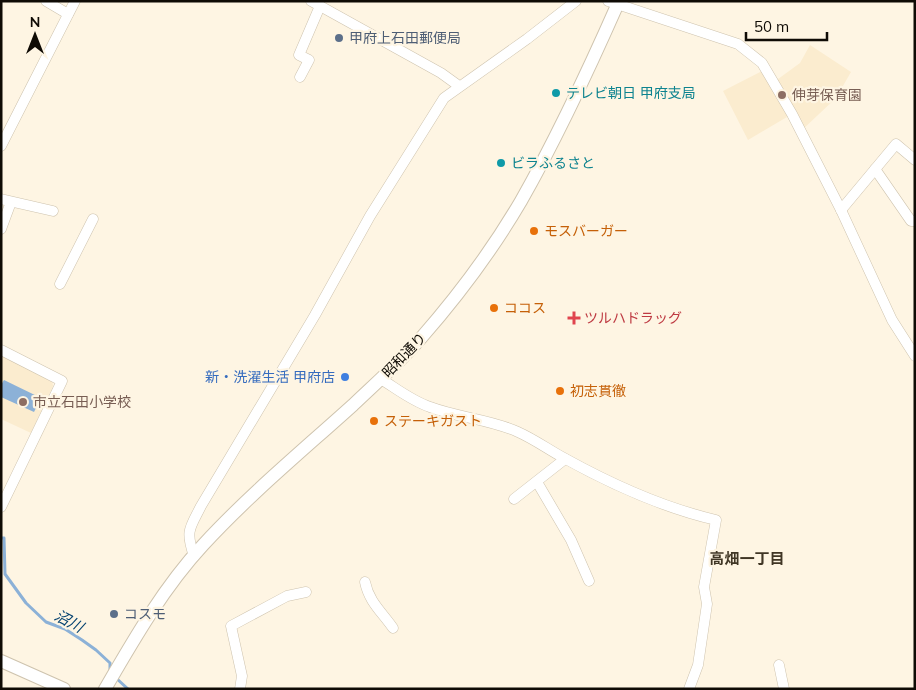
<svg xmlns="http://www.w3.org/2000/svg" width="916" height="690" font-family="Mulish,'Noto Sans JP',sans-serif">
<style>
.built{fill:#fbeccf}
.water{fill:#8cb1d7}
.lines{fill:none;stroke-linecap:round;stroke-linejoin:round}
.stream{stroke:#8cb1d7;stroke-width:3}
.minor-casing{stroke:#cec3ae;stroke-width:11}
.tertiary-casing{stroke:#cec3ae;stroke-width:14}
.minor{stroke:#fff;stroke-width:10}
.tertiary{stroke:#fff;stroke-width:12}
.service-dot{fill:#5c6f8a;stroke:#fef5e3;stroke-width:2}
.culture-dot{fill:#0f9aa8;stroke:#fef5e3;stroke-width:2}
.education-dot{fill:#8d6e63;stroke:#fef5e3;stroke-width:2}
.food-dot{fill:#e8710a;stroke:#fef5e3;stroke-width:2}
.health-dot{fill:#e0444e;stroke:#fef5e3;stroke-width:2}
.shop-dot{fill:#3f7fe0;stroke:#fef5e3;stroke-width:2}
.labels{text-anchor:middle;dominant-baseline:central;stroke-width:4.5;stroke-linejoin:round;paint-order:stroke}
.service-label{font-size:14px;fill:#4e5e75;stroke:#fef5e3;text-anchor:start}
.culture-label{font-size:14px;fill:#0d838f;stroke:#fef5e3;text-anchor:start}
.education-label{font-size:14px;fill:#785e54;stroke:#fef5e3;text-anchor:start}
.food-label{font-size:14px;fill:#c56008;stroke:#fef5e3;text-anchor:start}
.health-label{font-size:14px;fill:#be3a42;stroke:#fef5e3;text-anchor:start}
.street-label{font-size:14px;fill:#0f0b05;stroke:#fef5e3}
.shop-label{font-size:14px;fill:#366cbe;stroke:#fef5e3;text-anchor:end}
.neighbourhood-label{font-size:15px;font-weight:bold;fill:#403625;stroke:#fef5e3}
.water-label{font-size:15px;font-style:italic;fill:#054270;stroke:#fef5e3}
</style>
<rect width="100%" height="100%" fill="#fef5e3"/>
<!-- built -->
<g class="built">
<polygon points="810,45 851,72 836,98 801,131 792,114 748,140 723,91 766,69 774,82 800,63"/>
<polygon points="1,355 52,381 53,386 31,433 1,419"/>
</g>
<!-- water -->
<polygon class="water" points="4,380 41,398 34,412 1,397 1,385"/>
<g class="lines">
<!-- stream -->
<g class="stream">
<polyline points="1,538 4,538 5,574 26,603 46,622 65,629 82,640 96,650 110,663 110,672"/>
<polyline points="116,678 128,689"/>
</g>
<!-- minor casing -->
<g class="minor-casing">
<g id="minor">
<polyline points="46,1 68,14"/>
<polyline points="311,1 441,73 459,86"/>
<polyline points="608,1 738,44 762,63 792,114 841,210 892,320 915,356"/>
<polyline points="300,77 309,60 299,55 320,6"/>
<polyline points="1,146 75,1"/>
<polyline points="875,169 911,221 915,221"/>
<polyline points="1,199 53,211"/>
<polyline points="841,210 896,144 915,160"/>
<polyline points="1,229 11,202"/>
<polyline points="60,284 93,219"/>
<polyline points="1,350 62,381 1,507"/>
<path d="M381,379C397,389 412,401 430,407C459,418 490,419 518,432C534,439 549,450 564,458C611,484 664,508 716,520L704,587L707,604L698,665L689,689"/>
<polyline points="537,482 571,540 589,581"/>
<polyline points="514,499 565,459"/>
<path d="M194,556C185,530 190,528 201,506L315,315L370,216L444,98L527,39L576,1"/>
<path d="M365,582C369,602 382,612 393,628"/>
<polyline points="779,665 784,689"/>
<polyline points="240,689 242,676 231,626 287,596 306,592"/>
</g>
</g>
<!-- tertiary casing -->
<g class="tertiary-casing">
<g id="tertiary">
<polyline points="1,661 64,689"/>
<path d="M105,689C134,639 164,587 203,545C249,495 302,451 353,405C376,383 400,362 421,338C457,297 494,247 521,201C558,136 589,69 619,1"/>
</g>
</g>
<!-- minor -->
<use href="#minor" class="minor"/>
<!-- tertiary -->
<use href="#tertiary" class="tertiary"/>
</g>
<!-- markers -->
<g class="service-dot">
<circle cx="339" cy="38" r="5"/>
<circle cx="114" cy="614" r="5"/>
</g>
<g class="culture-dot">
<circle cx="556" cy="93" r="5"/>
<circle cx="501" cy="163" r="5"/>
</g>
<g class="education-dot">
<circle cx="782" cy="95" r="5"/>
<circle cx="23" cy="402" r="5"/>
</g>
<g class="food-dot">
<circle cx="534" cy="231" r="5"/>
<circle cx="494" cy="308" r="5"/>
<circle cx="560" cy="391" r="5"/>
<circle cx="374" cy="421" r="5"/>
</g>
<path class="health-dot" d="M571.5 310.5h5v5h5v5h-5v5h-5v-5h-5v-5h5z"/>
<circle class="shop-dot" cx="345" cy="377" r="5"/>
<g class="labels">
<!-- service labels -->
<g class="service-label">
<text x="349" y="38">甲府上石田郵便局</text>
<text x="124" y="614">コスモ</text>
</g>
<!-- culture labels -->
<g class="culture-label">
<text x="566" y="93">テレビ朝日 甲府支局</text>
<text x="511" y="163">ビラふるさと</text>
</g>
<!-- education labels -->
<g class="education-label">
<text x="792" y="95">伸芽保育園</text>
<text x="33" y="402">市立石田小学校</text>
</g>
<!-- food labels -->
<g class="food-label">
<text x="544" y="231">モスバーガー</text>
<text x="504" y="308">ココス</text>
<text x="570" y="391">初志貫徹</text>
<text x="384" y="421">ステーキガスト</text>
</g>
<!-- health labels -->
<g class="health-label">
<text x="584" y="318">ツルハドラッグ</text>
</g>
<!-- street labels -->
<g class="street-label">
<text transform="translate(404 355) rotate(-46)">昭和通り</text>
</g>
<!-- shop labels -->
<g class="shop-label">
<text x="335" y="377">新・洗濯生活 甲府店</text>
</g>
<!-- neighbourhood labels -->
<g class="neighbourhood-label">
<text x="747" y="558">高畑一丁目</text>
</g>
<!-- water labels -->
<g class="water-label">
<text transform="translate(69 621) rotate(28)">沼川</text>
</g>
</g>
<!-- border -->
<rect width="916" height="690" fill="none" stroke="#0f0b05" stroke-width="5"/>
<!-- north arrow -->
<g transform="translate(35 35)" stroke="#fef5e3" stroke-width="4" paint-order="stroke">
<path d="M0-4L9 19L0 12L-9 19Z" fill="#0f0b05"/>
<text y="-8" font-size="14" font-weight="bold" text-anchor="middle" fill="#0f0b05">N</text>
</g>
<!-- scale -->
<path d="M746 32v8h81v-8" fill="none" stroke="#0f0b05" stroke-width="2.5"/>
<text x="754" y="32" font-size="15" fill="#0f0b05" stroke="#fef5e3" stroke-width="4" paint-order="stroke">50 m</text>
</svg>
